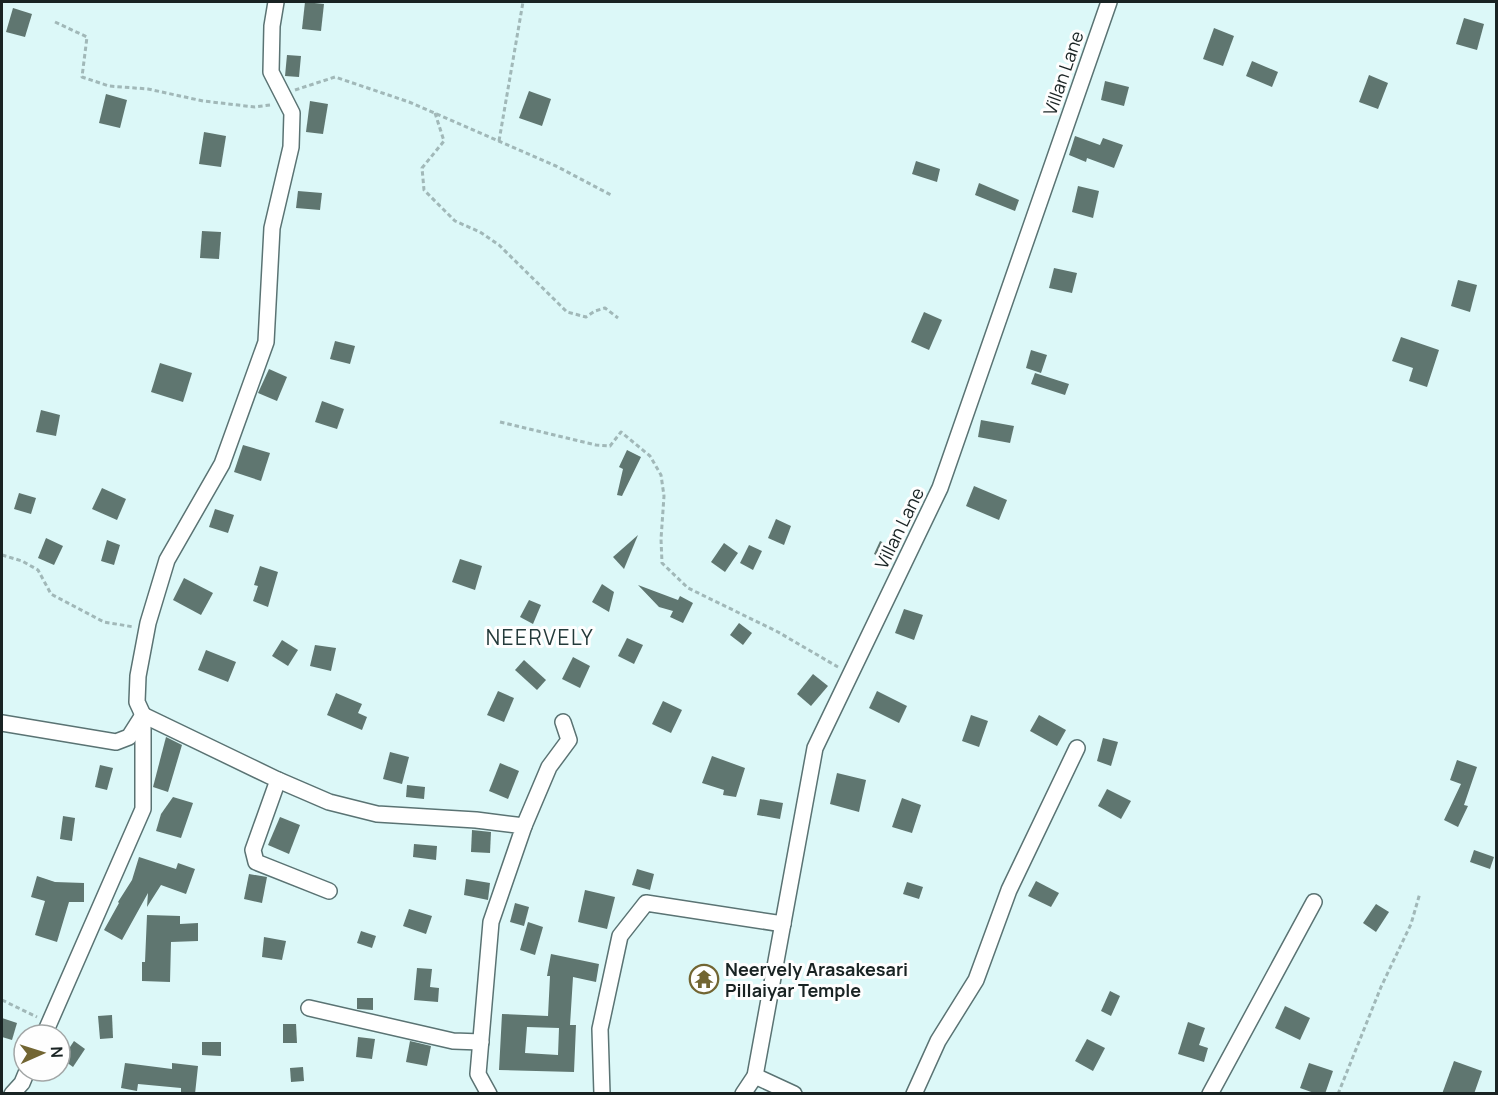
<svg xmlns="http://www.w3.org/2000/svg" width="1498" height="1095" font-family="Manrope,sans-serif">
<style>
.building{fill:#5f7670;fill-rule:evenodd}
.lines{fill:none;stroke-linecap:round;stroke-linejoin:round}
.street-casing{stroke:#5a7373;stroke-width:18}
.path{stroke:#a1b8b8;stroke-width:3;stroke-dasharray:4.5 3;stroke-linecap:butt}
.street{stroke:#fff;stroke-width:15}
.labels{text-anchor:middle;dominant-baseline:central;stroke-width:6;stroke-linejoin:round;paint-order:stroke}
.street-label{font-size:18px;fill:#192323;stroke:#fefefe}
.poi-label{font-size:18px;font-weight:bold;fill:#192323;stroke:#fefefe;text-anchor:start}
.quarter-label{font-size:21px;letter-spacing:1.5px;fill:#233a3a;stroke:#fefefe}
</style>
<rect width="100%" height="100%" fill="#dcf8f8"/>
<!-- building -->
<g class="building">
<polygon points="305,2 324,4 321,31 302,29"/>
<polygon points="13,8 32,14 25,37 6,32"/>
<polygon points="1464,18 1484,24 1477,50 1456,44"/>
<polygon points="1214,28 1234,36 1223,66 1203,59"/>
<polygon points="287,55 301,56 299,77 285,76"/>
<polygon points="1252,61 1278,72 1272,87 1246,76"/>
<polygon points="1369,75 1388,83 1378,109 1359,102"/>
<polygon points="1105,81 1129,87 1124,106 1101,100"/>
<polygon points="529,91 551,99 542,126 519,118"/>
<polygon points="106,94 127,100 120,128 99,123"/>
<polygon points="310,101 328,104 323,134 306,132"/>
<polygon points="204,132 226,136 221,167 199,164"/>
<polygon points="1075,136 1100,145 1103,138 1123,145 1114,168 1087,158 1086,162 1069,155"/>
<polygon points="916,161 940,169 937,182 912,174"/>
<polygon points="979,183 1019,200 1015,211 975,195"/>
<polygon points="1078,186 1099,191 1093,218 1072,212"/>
<polygon points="298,191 322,193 320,210 296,208"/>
<polygon points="202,231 221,232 219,259 200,258"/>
<polygon points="1054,268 1077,273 1072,293 1049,288"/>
<polygon points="1458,280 1477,285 1470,312 1451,306"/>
<polygon points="924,312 942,320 929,350 911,342"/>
<polygon points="1401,337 1439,350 1427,387 1409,381 1413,368 1392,361"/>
<polygon points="335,341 355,346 350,364 330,359"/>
<polygon points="1031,350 1047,355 1041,373 1026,368"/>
<polygon points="160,363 192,373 183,402 151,392"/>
<polygon points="269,369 287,377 277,401 258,393"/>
<polygon points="1035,373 1069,384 1065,395 1031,384"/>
<polygon points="322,401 344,409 337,429 315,422"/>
<polygon points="41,410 60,415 56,436 36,432"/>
<polygon points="981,420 1014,426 1010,443 978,437"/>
<polygon points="243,445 270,453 261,481 234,472"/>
<polygon points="627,450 641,457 622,496 617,495 623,469 619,467"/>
<polygon points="974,486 1007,500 999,520 966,506"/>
<polygon points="102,488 126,499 117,520 92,509"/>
<polygon points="19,493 36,498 31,514 14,509"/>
<polygon points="215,509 234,515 228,533 209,527"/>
<polygon points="776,519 791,526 784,545 768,538"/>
<polygon points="638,535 624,569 613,557"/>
<polygon points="46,538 63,546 54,565 38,558"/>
<polygon points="107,540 120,545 114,565 101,561"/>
<polygon points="880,541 891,546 885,559 874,554"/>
<polygon points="724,543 738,553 725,572 711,562"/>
<polygon points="749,545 762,551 753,570 740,563"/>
<polygon points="460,559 482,566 475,590 452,582"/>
<polygon points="260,566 278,572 268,607 253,601 258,586 254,585"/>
<polygon points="184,578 213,593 201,615 173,600"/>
<polygon points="602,584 614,592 609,612 592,602"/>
<polygon points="638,585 678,600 680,596 693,603 683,623 670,617 673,611 659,607"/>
<polygon points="529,600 541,605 533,624 520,617"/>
<polygon points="904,609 923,615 914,640 895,633"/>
<polygon points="739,623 752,633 743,645 730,635"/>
<polygon points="627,638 643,645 634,664 618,656"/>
<polygon points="282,640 298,650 288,666 272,656"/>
<polygon points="315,645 336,648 331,671 310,666"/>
<polygon points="206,650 236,662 228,682 198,670"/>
<polygon points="573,657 590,666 580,688 562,679"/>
<polygon points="524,660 546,680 537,690 515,670"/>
<polygon points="813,674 828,686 811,706 797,694"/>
<polygon points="498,691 514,698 504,722 487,715"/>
<polygon points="877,691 907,706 899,723 869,708"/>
<polygon points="336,693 362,704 358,713 367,717 362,730 327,715"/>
<polygon points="663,701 682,710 671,733 652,724"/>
<polygon points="971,715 988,721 979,747 962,741"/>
<polygon points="1039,715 1066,730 1057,746 1030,731"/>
<polygon points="166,737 182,745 168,792 153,787"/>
<polygon points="1103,738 1118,742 1111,766 1097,761"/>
<polygon points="390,752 409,757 402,784 383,779"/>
<polygon points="712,756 745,768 736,797 723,795 724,790 702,783"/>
<polygon points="1457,760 1477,767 1464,805 1468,806 1458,827 1444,820 1461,784 1450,780"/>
<polygon points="500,763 519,771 508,799 489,791"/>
<polygon points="100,765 113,768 107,790 95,787"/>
<polygon points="837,773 866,780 859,812 830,804"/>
<polygon points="407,785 425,787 424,799 406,797"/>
<polygon points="1107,789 1131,801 1121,819 1098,806"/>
<polygon points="173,797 193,803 181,838 156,831 161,814"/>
<polygon points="902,798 921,805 912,833 892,827"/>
<polygon points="760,799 783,803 780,819 757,815"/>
<polygon points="63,816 75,818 72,841 60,839"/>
<polygon points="280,817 300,825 289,854 268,845"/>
<polygon points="472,830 491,832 490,853 471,852"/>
<polygon points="414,844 437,846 436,860 413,857"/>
<polygon points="1474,850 1494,857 1490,869 1470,862"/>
<polygon points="139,857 176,869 178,863 195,869 186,894 161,885 147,907 148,893 122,940 104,930 119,903 118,902 132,880"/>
<polygon points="637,869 654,874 650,890 632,885"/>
<polygon points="249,874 267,877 262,903 244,899"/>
<polygon points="37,876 55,882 84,883 84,902 69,902 57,942 35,935 45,901 31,897"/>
<polygon points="466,879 490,883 488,900 464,895"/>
<polygon points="1036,881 1059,893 1051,907 1028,896"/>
<polygon points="907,882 923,887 919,899 903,894"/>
<polygon points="585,890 615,897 607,929 578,922"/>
<polygon points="515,903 529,907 524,926 510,922"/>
<polygon points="1376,904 1389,912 1376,932 1363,923"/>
<polygon points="409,909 432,916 426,934 403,926"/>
<polygon points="147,915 180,916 180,924 198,923 198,941 171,942 170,982 142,981 142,962 145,962"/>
<polygon points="528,922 543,927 535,955 520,950"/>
<polygon points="361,931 376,936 372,948 357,943"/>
<polygon points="264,937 286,941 282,960 262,957"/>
<path d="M551,954L599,964L596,982L573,977L570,1025H576L574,1072L499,1070L502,1014L548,1016L550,976H547ZM527,1027L559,1028L558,1055L525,1053Z"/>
<polygon points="417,968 432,969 430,987 439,988 438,1002 414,1000"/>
<polygon points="1110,991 1120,996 1111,1016 1101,1011"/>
<polygon points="357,998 373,998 373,1010 357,1009"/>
<polygon points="1285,1006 1310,1018 1300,1040 1275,1028"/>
<polygon points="112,1015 113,1038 100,1039 98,1016"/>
<polygon points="2,1018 17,1023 12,1040 2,1037"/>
<polygon points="1188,1022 1205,1028 1199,1045 1208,1048 1204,1062 1178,1054"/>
<polygon points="283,1024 296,1024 297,1043 283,1043"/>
<polygon points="358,1037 375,1039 372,1059 356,1057"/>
<polygon points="1087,1039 1105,1048 1093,1071 1075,1061"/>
<polygon points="74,1041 85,1049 73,1067 62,1059"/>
<polygon points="410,1041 431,1046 427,1066 406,1062"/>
<polygon points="202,1042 221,1042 221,1056 202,1055"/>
<polygon points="1454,1061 1482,1071 1474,1094 1442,1094"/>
<polygon points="125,1063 172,1069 172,1063 198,1066 195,1094 181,1094 181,1088 138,1084 137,1091 121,1088"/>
<polygon points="1309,1063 1333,1071 1325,1094 1317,1094 1300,1088"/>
<polygon points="303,1067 304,1081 291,1082 290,1068"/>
</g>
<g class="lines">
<!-- street casing -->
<g class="street-casing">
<g id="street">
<polyline points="143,715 278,780 253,850 256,862 329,891"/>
<polyline points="2,723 116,742 129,737 143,715"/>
<polyline points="278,780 329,802 377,814 476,820 524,826 491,922 478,1074 489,1094"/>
<polyline points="524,826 549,767 569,740 563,722"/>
<polyline points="309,1008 453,1041 481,1042"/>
<polyline points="44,1035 143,809 143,715 137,702 138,676 148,623 167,560 222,464 266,342 272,228 291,147 292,113 271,72 272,26 276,2"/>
<polyline points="755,1076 794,1094"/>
<polyline points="12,1094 22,1083 27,1071"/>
<polyline points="602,1094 600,1029 620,936 646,903 783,924"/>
<polyline points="743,1094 755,1076 815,748 940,488 1109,2"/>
<polyline points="914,1094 938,1041 976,980 1009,890 1077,748"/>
<polyline points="1210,1094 1314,902"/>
</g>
</g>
<!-- path -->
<g class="path">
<polyline points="55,22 87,37 82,77 109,86 148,89 203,101 255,107 270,105"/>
<polyline points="295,90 335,77 409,102 556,166 613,196"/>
<polyline points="435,113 444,141 422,168 424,190 455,221 480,232 499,245 567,312 586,317 595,311 605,308 618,318"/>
<polyline points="499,141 523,2"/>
<polyline points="500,422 596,445 610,446 621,432 650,456 661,475 664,496 661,539 662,563 688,588 778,632 838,667"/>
<polyline points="2,555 22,561 38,570 51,594 104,622 134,627"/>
<polyline points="2,1000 37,1017"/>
<polyline points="1338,1094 1381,987 1411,924 1420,893"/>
</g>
<!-- street -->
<use href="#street" class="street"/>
</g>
<!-- icons -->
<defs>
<g id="temple-ring" transform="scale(1.5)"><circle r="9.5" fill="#fefefe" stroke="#726532" stroke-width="1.5"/><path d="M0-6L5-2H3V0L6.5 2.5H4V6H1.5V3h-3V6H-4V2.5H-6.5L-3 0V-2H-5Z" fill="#726532"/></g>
</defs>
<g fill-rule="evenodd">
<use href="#temple-ring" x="704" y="979"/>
</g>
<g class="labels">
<!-- street labels -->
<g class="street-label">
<text transform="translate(1063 73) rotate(-71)">Villan Lane</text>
<text transform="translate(899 528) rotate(-64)">Villan Lane</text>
</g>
<!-- poi labels -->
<g class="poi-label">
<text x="725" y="969">Neervely Arasakesari<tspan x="725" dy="21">Pillaiyar Temple</tspan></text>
</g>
<!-- quarter labels -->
<g class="quarter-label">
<text x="540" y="637">NEERVELY</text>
</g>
</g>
<!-- border -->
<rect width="1498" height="1095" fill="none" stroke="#192323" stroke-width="6"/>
<!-- north arrow -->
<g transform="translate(42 1053) rotate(87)"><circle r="28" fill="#fefefe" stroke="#a2a6a6" stroke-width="1.5"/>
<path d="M0-4.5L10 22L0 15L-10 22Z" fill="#726532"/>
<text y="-9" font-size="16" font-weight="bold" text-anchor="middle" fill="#192323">N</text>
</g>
</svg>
